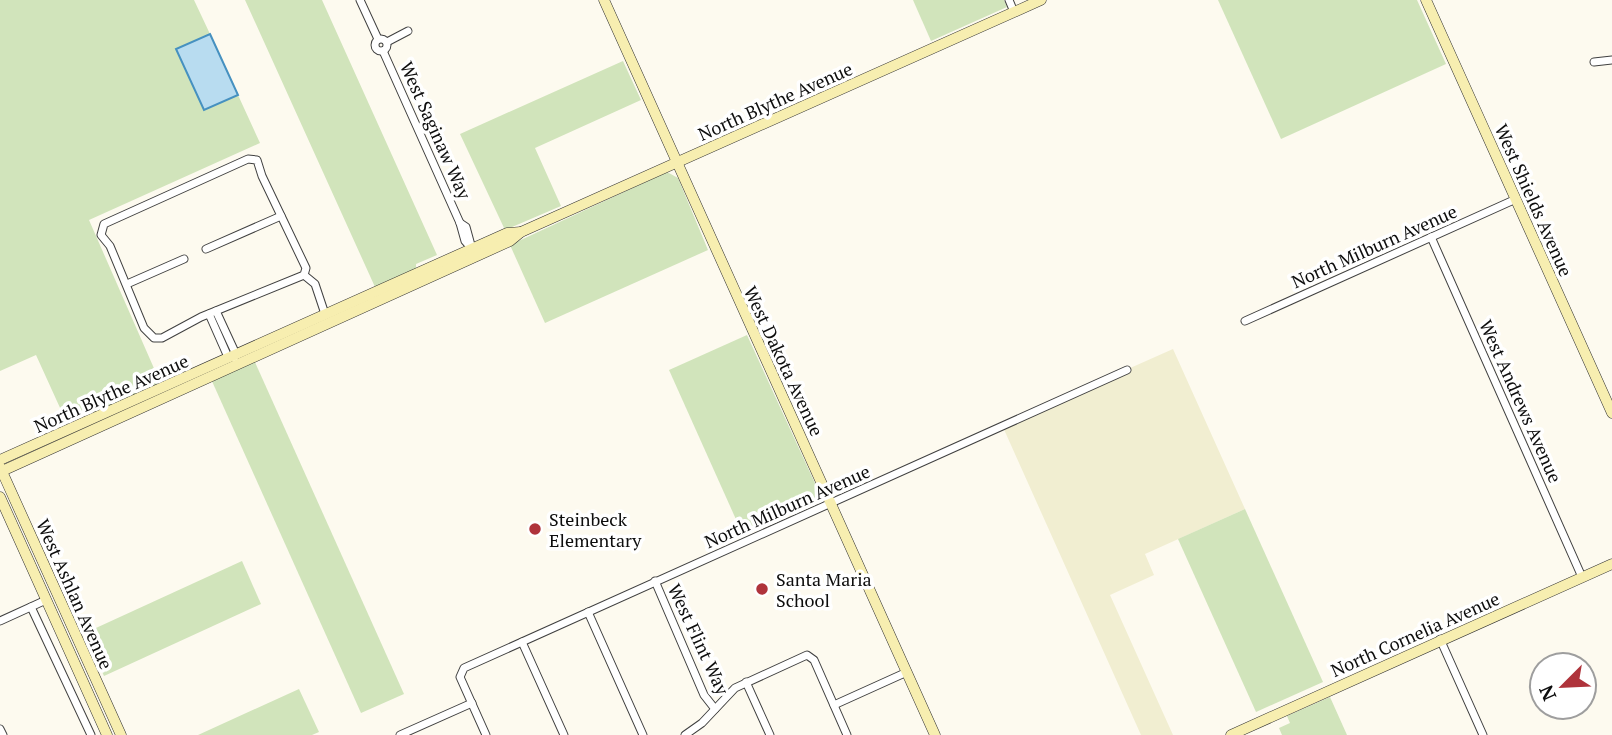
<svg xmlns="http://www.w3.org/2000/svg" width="1612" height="735" font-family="'PT Serif',serif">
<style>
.farmland{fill:#f1eed1}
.green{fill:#d1e4bb}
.water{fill:#b8dcf0;stroke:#4691c0;stroke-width:2}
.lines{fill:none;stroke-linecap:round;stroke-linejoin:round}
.street-casing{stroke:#404040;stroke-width:9}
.secondary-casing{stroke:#2f2f2f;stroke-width:11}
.street{stroke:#fff;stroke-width:7}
.secondary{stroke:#f7eeb0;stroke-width:10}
.poi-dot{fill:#af333b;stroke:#fff;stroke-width:2.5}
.labels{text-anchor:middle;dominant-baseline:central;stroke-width:7;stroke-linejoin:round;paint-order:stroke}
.street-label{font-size:18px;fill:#0d0d0d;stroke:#fff}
.poi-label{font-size:18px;fill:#0d0d0d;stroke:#fff;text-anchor:start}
</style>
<rect width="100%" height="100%" fill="#fdfaef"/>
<!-- farmland -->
<polygon class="farmland" points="1173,349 1245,509 1145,554 1154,575 1110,595 1173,735 1141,735 1002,425"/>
<!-- green -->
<g class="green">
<polygon points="0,0 194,0 210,34 176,50 204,110 238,95 260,143 89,220 160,382 114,405 66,421 36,355 0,371"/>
<polygon points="245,0 322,0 437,255 416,264 416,269 375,287"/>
<polygon points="913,0 1004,0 1007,7 931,41"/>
<polygon points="1218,0 1417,0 1446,64 1281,139"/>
<polygon points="623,61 641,100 535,148 561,206 505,230 460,134"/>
<polygon points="667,172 678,178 708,250 545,323 510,245"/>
<polygon points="747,335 819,492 816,501 743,535 669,370"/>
<polygon points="254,360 404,694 361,713 211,379"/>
<polygon points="1245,509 1323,682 1256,712 1178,539"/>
<polygon points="242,561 261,604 104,676 85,633"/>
<polygon points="299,689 319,732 312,735 198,735"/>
<polygon points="1330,697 1347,735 1282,735 1279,728 1290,723 1287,716"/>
</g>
<!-- water -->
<polygon class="water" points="210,34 238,95 204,110 176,49"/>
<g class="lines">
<!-- street casing -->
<g class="street-casing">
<g id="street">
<polyline points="360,0 378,39"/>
<polyline points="1009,0 1014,12"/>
<circle cx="381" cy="45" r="6"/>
<polyline points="387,42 408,31"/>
<polyline points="383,51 460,223 465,241 472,249"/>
<polyline points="1594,62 1612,60"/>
<polygon points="248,159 257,160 262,176 306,268 304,275 201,317 162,338 154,338 144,328 110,246 101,235 104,224"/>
<polyline points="460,223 466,227 472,249"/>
<polyline points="1431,237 1582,577"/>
<polyline points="206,249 281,216"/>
<polyline points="304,275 315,284 325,314"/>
<polyline points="127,284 184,259"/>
<polyline points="216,311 234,350 234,358"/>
<polyline points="209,314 228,357"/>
<polyline points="1245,321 1516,199"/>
<polyline points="655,581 704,695 715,709"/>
<polyline points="31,607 91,735"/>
<polyline points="588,612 643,735"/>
<polyline points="0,621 46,600"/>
<polyline points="1440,639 1483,735"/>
<polyline points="522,642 564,735"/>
<polyline points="746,682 770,735"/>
<polyline points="834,705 907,672"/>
<polyline points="0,729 3,735"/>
<polyline points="400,735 472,703"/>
<polyline points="486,735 460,677 464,668 1127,370"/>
<polyline points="685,735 702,723 735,688 807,655 814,660 847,735"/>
</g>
</g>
<!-- secondary casing -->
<g class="secondary-casing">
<g id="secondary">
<polyline points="604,0 935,735"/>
<polyline points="1426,0 1612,413"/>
<polyline points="0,460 507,233 521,232"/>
<polyline points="0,467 121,735"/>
<polyline points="0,472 510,241 521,232 1041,0"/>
<polyline points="0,497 107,735"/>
<polyline points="1231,735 1612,564"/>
</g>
</g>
<!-- street -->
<use href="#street" class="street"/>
<!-- secondary -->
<use href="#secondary" class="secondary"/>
</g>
<!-- markers -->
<g class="poi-dot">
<circle cx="535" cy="529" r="7"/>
<circle cx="762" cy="589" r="7"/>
</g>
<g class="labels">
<!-- street labels -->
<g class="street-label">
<text transform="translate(775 101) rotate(-24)">North Blythe Avenue</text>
<text transform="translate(436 130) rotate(66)">West Saginaw Way</text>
<text transform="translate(1534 200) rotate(66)">West Shields Avenue</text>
<text transform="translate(1374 246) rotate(-24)">North Milburn Avenue</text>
<text transform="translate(784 361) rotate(65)">West Dakota Avenue</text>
<text transform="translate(111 393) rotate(-24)">North Blythe Avenue</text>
<text transform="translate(1521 401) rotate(66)">West Andrews Avenue</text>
<text transform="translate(787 506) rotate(-24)">North Milburn Avenue</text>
<text transform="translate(75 594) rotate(66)">West Ashlan Avenue</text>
<text transform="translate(1415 634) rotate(-24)">North Cornelia Avenue</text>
<text transform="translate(699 639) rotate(65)">West Flint Way</text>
</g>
<!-- poi labels -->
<g class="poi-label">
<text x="549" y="519">Steinbeck<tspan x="549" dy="21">Elementary</tspan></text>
<text x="776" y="579">Santa Maria<tspan x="776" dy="21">School</tspan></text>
</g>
</g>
<!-- north arrow -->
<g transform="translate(1563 686) rotate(246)"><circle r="33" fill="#ffffff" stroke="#9e9e9e" stroke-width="2"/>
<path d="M0-5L12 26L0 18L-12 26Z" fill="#af333b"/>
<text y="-10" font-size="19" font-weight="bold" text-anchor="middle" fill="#0d0d0d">N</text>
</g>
</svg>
